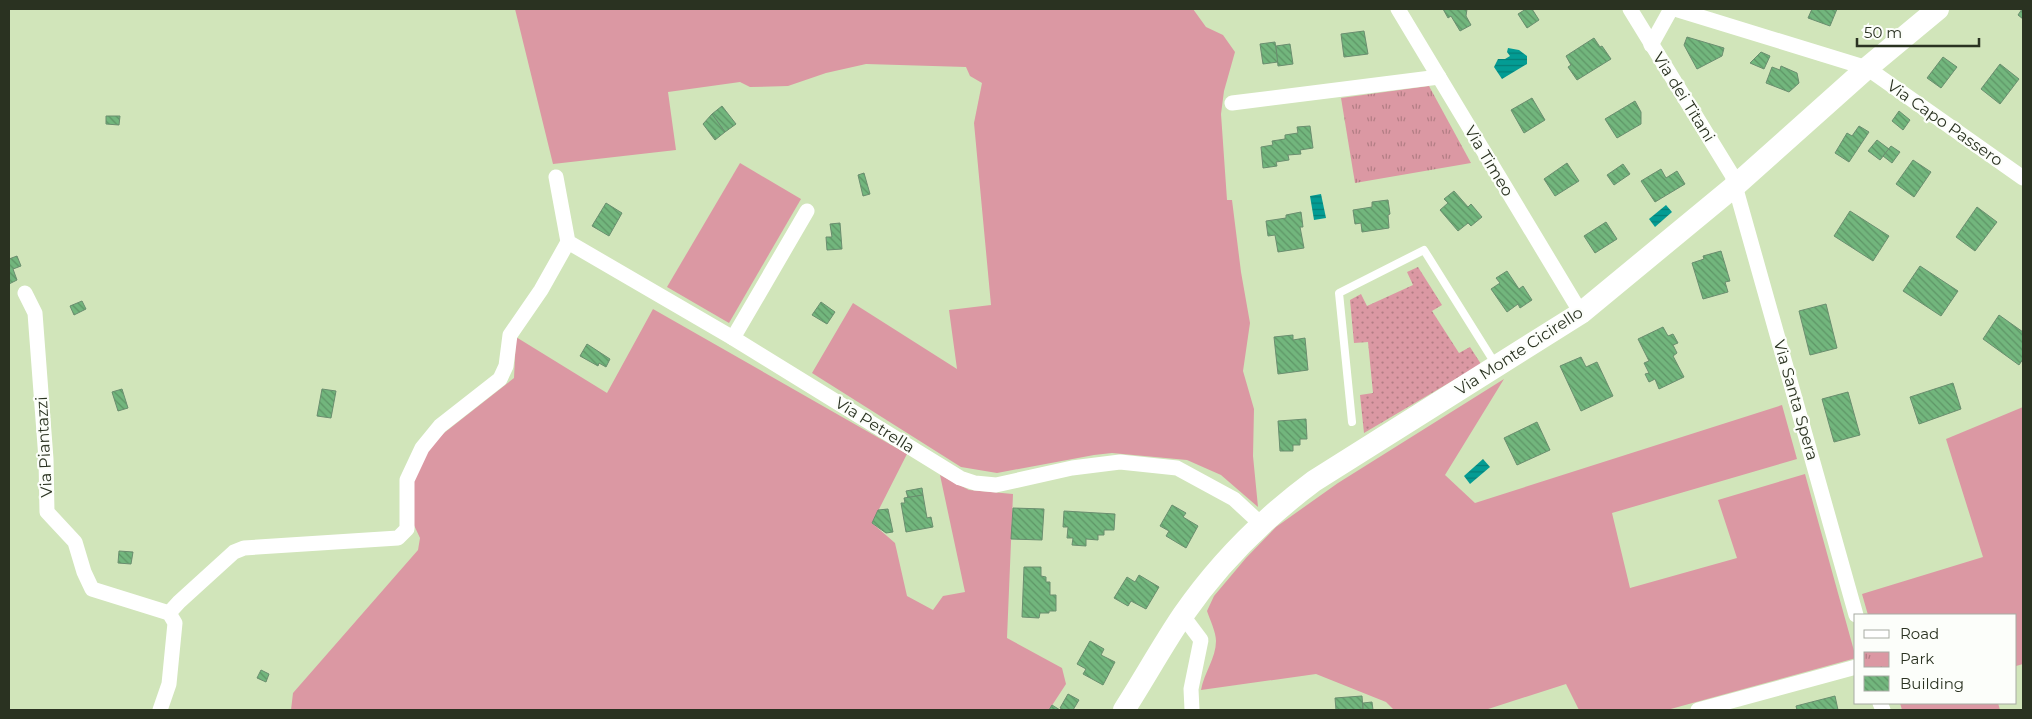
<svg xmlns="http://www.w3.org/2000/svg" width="2032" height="719" font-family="Montserrat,sans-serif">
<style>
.grass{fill:#db98a3}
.park{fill:url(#park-tufts)}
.garden{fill:url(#garden-dots)}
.water{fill:url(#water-rules)}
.building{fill:url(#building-back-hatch);stroke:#6a8e6f}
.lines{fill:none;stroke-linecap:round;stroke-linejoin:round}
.lane{stroke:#fff;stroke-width:8}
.street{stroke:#fff;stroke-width:15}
.secondary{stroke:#fff;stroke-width:22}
.labels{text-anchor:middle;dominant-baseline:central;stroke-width:4.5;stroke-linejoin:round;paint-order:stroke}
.street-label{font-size:16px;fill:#2a3221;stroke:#fcfefa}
</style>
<defs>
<pattern id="park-tufts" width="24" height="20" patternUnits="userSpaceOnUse" patternTransform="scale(1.25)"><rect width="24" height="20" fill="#db98a3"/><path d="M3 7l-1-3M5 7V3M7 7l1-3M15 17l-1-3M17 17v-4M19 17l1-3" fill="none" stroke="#b27d84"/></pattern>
<pattern id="garden-dots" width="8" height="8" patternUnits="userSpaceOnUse" patternTransform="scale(1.25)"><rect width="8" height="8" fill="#db98a3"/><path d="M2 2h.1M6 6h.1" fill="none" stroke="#b27d84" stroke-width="1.8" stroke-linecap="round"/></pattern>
<pattern id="water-rules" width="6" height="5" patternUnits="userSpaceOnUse" patternTransform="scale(1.25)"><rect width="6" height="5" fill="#039c94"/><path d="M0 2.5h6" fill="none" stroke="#058078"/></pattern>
<pattern id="building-back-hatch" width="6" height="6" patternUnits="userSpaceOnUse" patternTransform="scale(1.25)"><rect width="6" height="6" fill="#72b67d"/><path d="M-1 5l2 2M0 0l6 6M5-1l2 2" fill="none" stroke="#5e9566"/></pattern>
</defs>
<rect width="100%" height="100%" fill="#d1e5ba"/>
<!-- grass -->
<g class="grass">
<polygon points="515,9 1193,9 1206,27 1223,35 1235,52 1224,91 1221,114 1227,200 1232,200 1241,272 1250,323 1243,371 1254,409 1253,456 1258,507 1221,475 1187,460 1112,453 1094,455 997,473 961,467 812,373 853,303 957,369 949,310 991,305 974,123 982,83 970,76 966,67 866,64 826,73 788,86 750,87 740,82 668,92 676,150 553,164"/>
<polygon points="740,163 801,199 729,323 667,287"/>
<polygon points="653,309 907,454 872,523 895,543 907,596 933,610 943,596 965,592 940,475 969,490 1013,494 1007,638 1062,668 1066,684 1049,710 291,710 293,693 418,550 420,538 413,523 411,484 426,451 444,433 514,378 516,337 607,393"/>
<path d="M1504,379L1445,475L1475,503L1782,405L1797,459L1612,513L1630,588L1737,558L1718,500L1805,474L1856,658L1667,710H1579L1566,684L1485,710H1394L1386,702L1316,674L1201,690C1204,673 1216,658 1216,641C1216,632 1210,620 1207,611L1214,596L1246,558L1276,527L1338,483Z"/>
<polygon points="2023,407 2023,664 2016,666 2016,615 1868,615 1862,594 1983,557 1946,439"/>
<polygon points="1900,703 1998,703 2000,710 1902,710"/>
</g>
<!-- park -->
<polygon class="park" points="1429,86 1471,163 1355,183 1341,98"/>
<!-- garden -->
<polygon class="garden" points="1418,267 1442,305 1432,311 1459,353 1470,347 1481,364 1364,433 1360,395 1373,393 1368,342 1354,343 1350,300 1361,294 1367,306 1413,285 1407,272"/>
<!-- water -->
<g class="water">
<polygon points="1508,48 1519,50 1527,56 1527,64 1502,79 1494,67 1498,59 1505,59 1510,56 1507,52"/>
<polygon points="1321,194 1326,218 1314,220 1310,196"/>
<polygon points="1666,205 1672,212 1655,227 1649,219"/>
<polygon points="1483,459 1490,467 1470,484 1464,476"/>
</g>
<!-- building -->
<g class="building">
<polygon points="1443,9 1467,9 1466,16 1471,25 1460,31 1451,16 1448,18"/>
<polygon points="1526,9 1532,9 1539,20 1527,28 1518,14"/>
<polygon points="1812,9 1837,9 1830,26 1808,18"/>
<polygon points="2022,9 2023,9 2023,19 2018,15"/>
<polygon points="1364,31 1368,54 1344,57 1341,34"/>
<polygon points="1687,37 1724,48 1722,56 1697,69 1684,45"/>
<polygon points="1594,38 1600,47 1602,46 1611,59 1577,80 1568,67 1571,65 1566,56"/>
<polygon points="1275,42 1278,62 1263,64 1260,44"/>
<polygon points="1290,44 1293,64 1278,66 1276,46"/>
<polygon points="1761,52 1770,56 1764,69 1750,63"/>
<polygon points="1943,57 1957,67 1941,88 1927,78"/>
<polygon points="2000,64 2019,79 2000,104 1981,89"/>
<polygon points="1781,66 1797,73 1799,83 1789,92 1766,83 1772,67 1780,70"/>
<polygon points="1532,98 1545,120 1524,133 1511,110"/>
<polygon points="1635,101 1641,112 1641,124 1617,138 1605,119"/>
<polygon points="722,106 736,124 725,132 712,114"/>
<polygon points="1899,111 1910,120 1903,130 1892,121"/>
<polygon points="712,114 725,132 715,140 703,124"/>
<polygon points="106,116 120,116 119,125 106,124"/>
<polygon points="1310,126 1313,148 1300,150 1301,154 1288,155 1289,160 1276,162 1277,166 1263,168 1261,147 1273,145 1272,141 1285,139 1285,135 1298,133 1297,127"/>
<polygon points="1859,126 1869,132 1849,162 1835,153 1847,133 1852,136"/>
<polygon points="1877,140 1889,149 1880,160 1868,151"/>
<polygon points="1891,146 1900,152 1892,163 1883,156"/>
<polygon points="1913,160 1931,172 1914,197 1896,184"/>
<polygon points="1567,163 1579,181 1555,196 1544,179"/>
<polygon points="1623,164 1630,174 1614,185 1607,175"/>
<polygon points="1661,169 1666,178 1677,171 1685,184 1655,202 1641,181"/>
<polygon points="864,173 870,194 863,196 858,175"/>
<polygon points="1454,191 1468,207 1471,204 1482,217 1471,226 1468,223 1458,231 1440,210 1448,203 1444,199"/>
<polygon points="1388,200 1390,214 1388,215 1389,228 1362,232 1361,223 1355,224 1353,210 1372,207 1372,202"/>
<polygon points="606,203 622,213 609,236 592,226"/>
<polygon points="1977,207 1997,222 1975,251 1956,237"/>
<polygon points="1850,211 1889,236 1873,261 1834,236"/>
<polygon points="1301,212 1303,227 1300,227 1304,248 1278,252 1275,235 1268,236 1266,221 1286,218 1286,215"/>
<polygon points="1606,222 1617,239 1595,253 1584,236"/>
<polygon points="840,223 842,249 827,250 826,237 832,237 830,224"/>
<polygon points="1721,251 1730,281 1725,282 1728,292 1703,299 1692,263 1704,259 1703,256"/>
<polygon points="17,256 21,266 13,269 17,280 9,284 9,259"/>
<polygon points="1920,266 1958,291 1941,316 1903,291"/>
<polygon points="1507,271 1519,289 1523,286 1532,300 1520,308 1518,304 1507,312 1491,289 1500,283 1496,278"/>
<polygon points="82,301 86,309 74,315 70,306"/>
<polygon points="821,302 835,312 827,324 812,315"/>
<polygon points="1826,304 1837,348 1810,355 1799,311"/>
<polygon points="1999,315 2023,332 2023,359 2019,365 1983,339"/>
<polygon points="1663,327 1668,336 1673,334 1678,343 1673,345 1677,353 1673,356 1684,377 1659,389 1655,379 1649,382 1645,374 1649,373 1644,363 1649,361 1638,339"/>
<polygon points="1293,335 1293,340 1305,338 1308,370 1278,374 1274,337"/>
<polygon points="587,344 610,359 606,367 599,363 598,366 580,356"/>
<polygon points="1581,357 1586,367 1597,362 1613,396 1581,411 1560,366"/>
<polygon points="1953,383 1961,409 1919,424 1910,397"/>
<polygon points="122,389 128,408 118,411 112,392"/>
<polygon points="322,389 336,391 331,418 317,416"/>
<polygon points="1848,392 1860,435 1834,442 1822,399"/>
<polygon points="1306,419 1307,439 1300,439 1300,445 1293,445 1293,451 1280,451 1278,421"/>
<polygon points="1537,422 1550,450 1517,465 1504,438"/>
<polygon points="922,488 923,495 908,498 906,491"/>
<polygon points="923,495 927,518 931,517 933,527 906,532 901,503 905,503 904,498"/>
<polygon points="1172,505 1186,513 1183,517 1198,526 1186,548 1166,536 1169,531 1160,526"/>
<polygon points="1013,508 1044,509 1042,540 1011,539"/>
<polygon points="888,509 893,532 886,533 872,523 878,510"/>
<polygon points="1064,511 1115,514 1114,530 1104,530 1104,535 1098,535 1098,540 1086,539 1086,546 1072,545 1073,538 1067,538 1068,527 1063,527"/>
<polygon points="119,551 133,552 131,564 118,563"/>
<polygon points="1024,567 1041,567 1041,576 1046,577 1046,582 1050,582 1050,595 1056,595 1056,611 1049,611 1049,613 1040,613 1039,618 1022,617"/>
<polygon points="1139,575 1159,587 1146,609 1131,601 1128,606 1114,598 1127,577 1135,582"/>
<polygon points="1090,641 1104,649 1101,655 1115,662 1103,685 1083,674 1086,669 1077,664"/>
<polygon points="261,670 269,674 266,682 257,678"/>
<polygon points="1068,694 1079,700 1073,710 1064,710 1060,708"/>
<polygon points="1362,696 1363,710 1336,710 1335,698"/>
<polygon points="1835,696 1838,710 1797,710 1796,706"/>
<polygon points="1372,702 1373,710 1363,710 1363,703"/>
<polygon points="1052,705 1060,710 1049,710"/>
</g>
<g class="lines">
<!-- lane -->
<polyline class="lane" points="1352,422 1339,293 1424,250 1496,365"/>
<!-- street -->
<g class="street">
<polyline points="1398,9 1581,313"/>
<polyline points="1630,9 1732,175 1856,615"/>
<polyline points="1675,9 1867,68 2023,178"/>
<polyline points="1651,45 1671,9"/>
<polyline points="1232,103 1439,77"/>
<polyline points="556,177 568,242 733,338 960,478 975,483 996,485 1072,468 1120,462 1177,468 1234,499 1261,524"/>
<polyline points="25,293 35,313 46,459 47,512 75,542 84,572 92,589 169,613 175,623 169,684 160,710"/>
<polyline points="733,338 807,211"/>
<polyline points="169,613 179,602 234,552 244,548 398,538 407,529 407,480 422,448 440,426 500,379 506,366 510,335 541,290 568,242"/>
<polyline points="1183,616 1201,640 1191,689 1192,710"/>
<polyline points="1880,703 1883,710"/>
<polyline points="1698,710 1856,667"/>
</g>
<!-- secondary -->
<path class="secondary" d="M1124,710C1144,679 1162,646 1183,615C1219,563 1263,519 1314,481L1581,313L1736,185L1867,68L1938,9"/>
</g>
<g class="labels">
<!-- street labels -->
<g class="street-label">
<text transform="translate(1684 97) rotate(58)">Via dei Titani</text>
<text transform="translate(1945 123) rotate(35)">Via Capo Passero</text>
<text transform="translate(1489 161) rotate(59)">Via Timeo</text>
<text transform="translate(1519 351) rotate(-33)">Via Monte Cicirello</text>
<text transform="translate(1796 400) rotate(74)">Via Santa Spera</text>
<text transform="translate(875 425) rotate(32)">Via Petrella</text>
<text transform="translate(44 447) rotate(-93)">Via Piantazzi</text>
</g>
</g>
<!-- border -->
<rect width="2032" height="719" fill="none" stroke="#2a3221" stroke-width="20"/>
<!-- legend -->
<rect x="1854" y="614" width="162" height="90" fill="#fcfefa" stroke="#a8aca3"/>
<rect x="1864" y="630" width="25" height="8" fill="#ffffff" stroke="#a8aca3"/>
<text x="1900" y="639" font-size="15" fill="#2a3221">Road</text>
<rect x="1864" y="652" width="25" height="15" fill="url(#park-tufts)" stroke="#a8aca3"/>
<text x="1900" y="664" font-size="15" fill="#2a3221">Park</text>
<rect x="1864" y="676" width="25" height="15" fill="url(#building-back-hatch)" stroke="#a8aca3"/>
<text x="1900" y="689" font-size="15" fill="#2a3221">Building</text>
<!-- scale -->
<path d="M1857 38v8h122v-8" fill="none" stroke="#2a3221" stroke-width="2.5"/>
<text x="1864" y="38" font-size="15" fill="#2a3221" stroke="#fcfefa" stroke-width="4" paint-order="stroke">50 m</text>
</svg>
